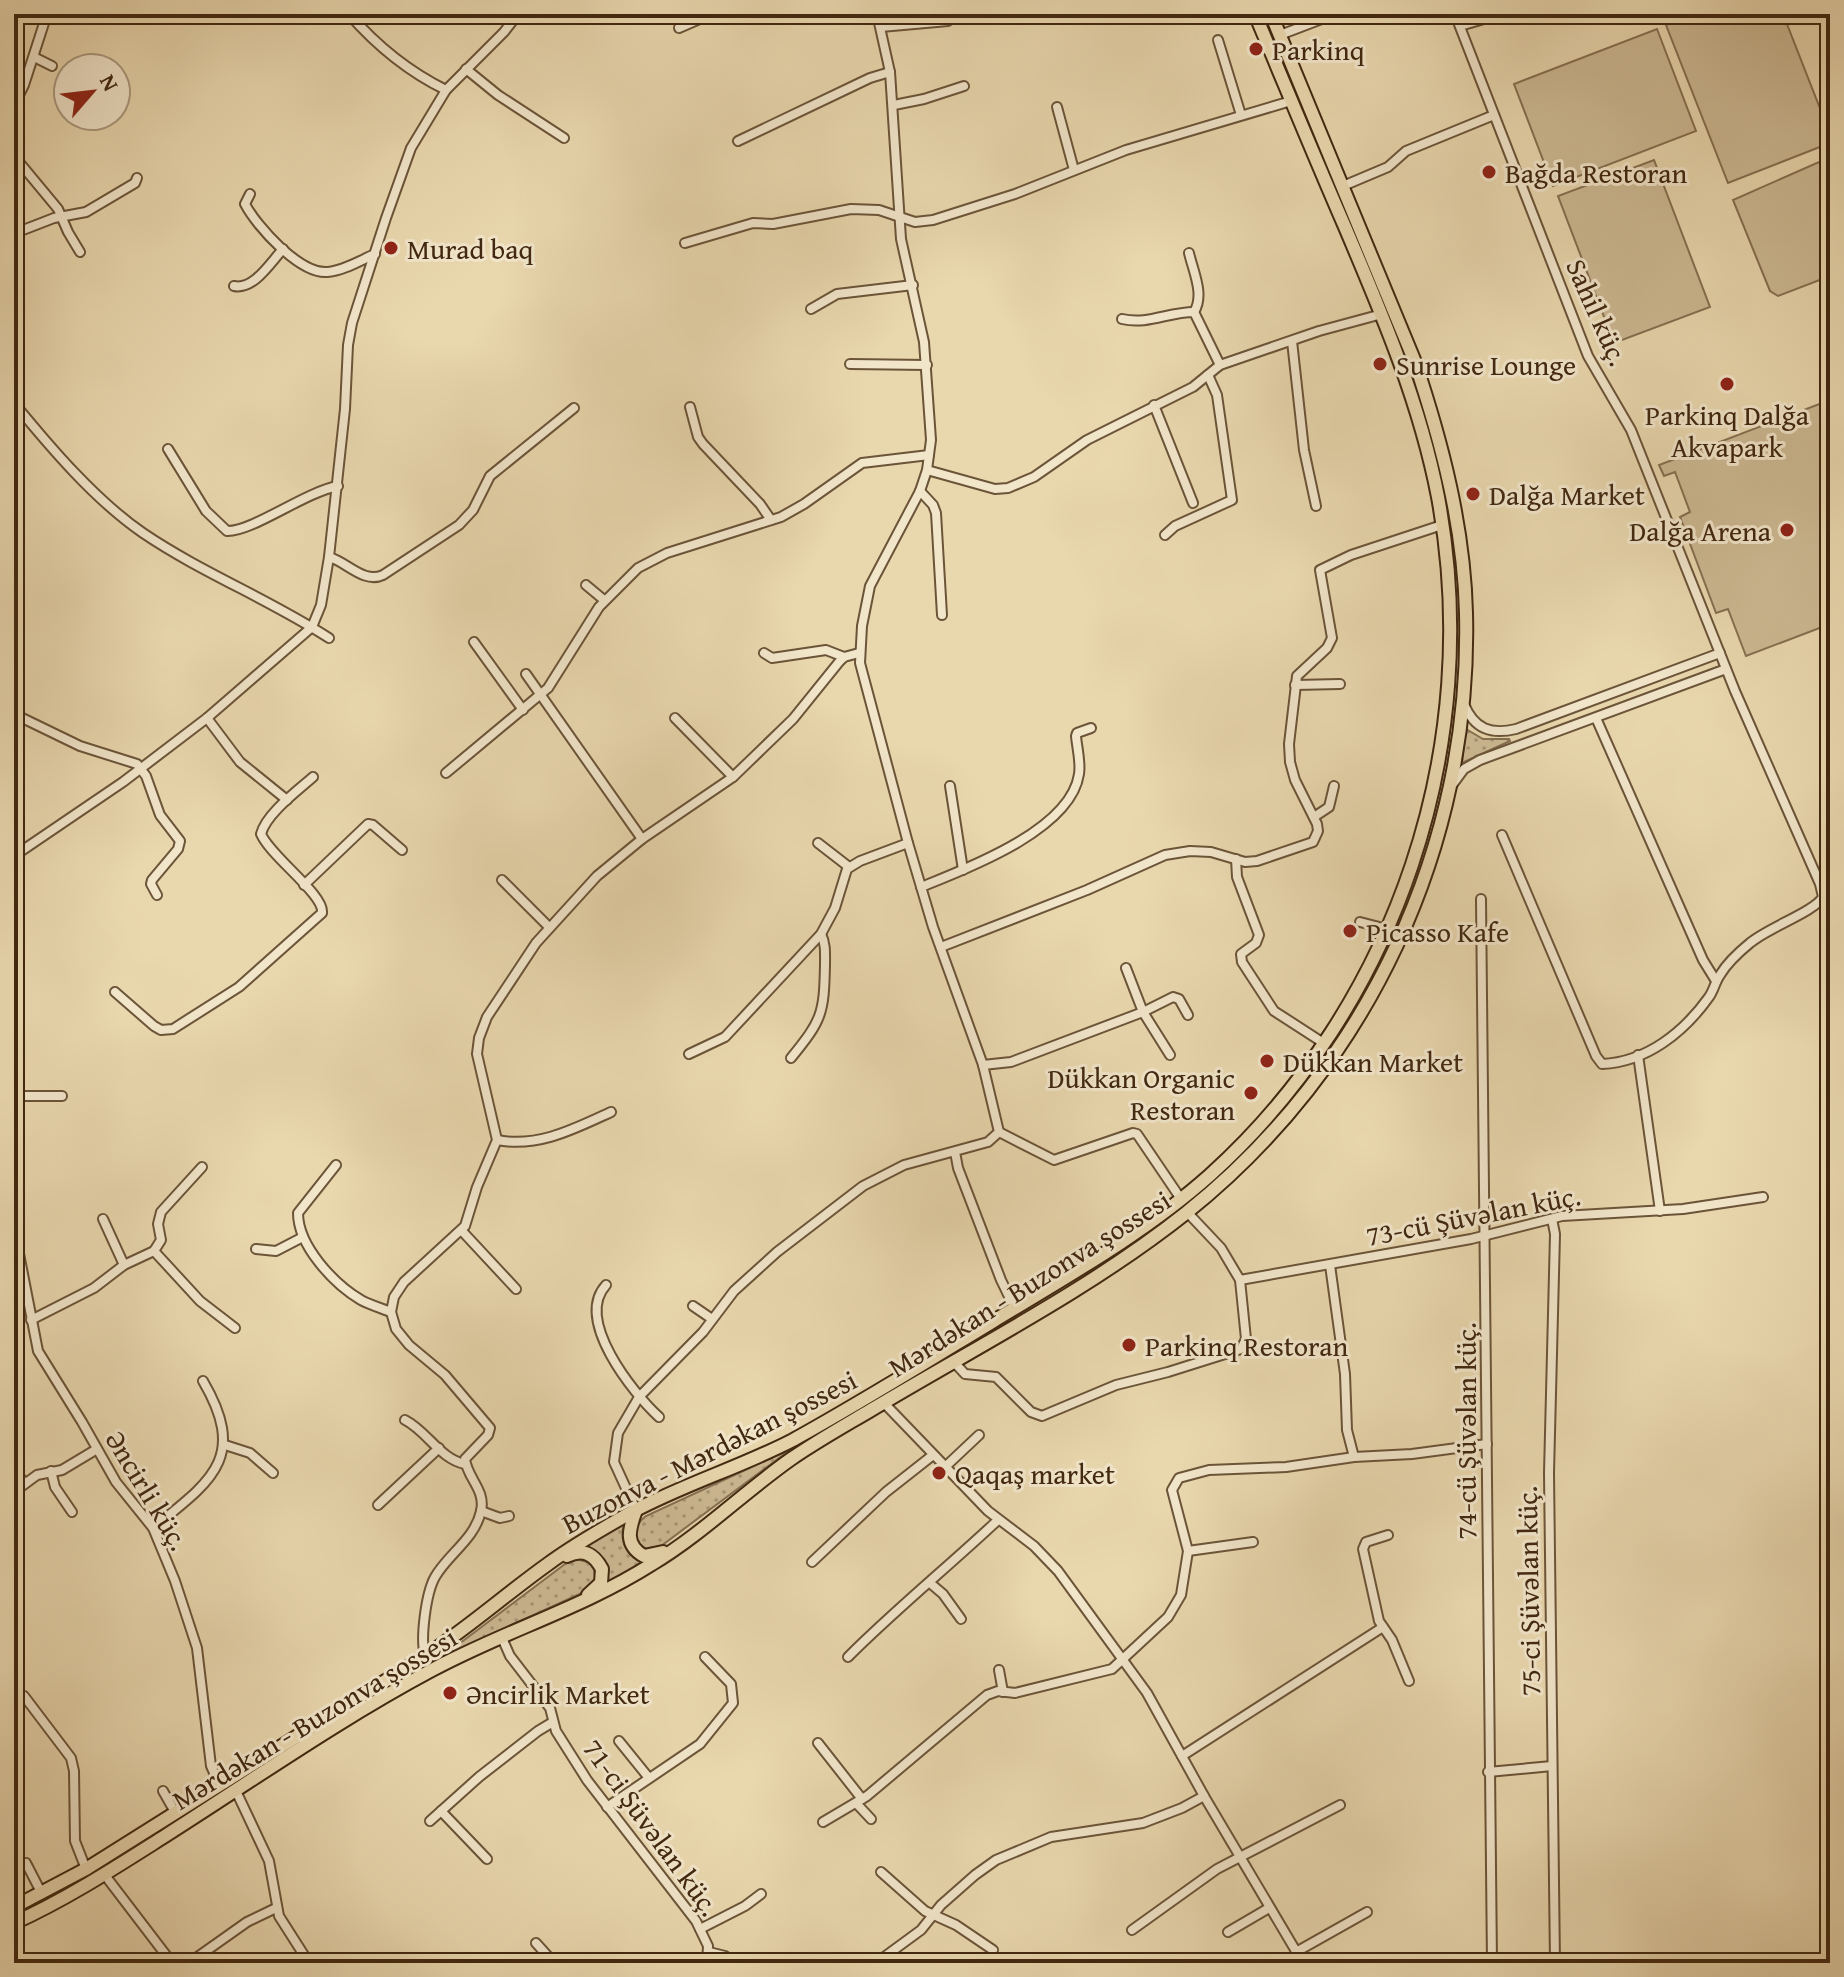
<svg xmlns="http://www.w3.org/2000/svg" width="1844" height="1977" font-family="'Gentium Book Plus',serif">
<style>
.grass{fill:url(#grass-dots);stroke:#867052;stroke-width:2}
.garden{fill:#ccb993;stroke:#867052;stroke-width:2}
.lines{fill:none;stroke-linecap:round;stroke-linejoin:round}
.minor-casing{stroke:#6b5438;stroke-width:12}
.primary-casing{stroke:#412810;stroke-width:16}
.minor{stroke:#f1e5ca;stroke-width:8}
.primary{stroke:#e9d7ae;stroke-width:12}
.poi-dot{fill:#8f2418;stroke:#f1e5ca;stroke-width:3}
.labels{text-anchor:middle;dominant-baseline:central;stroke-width:6;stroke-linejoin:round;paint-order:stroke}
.poi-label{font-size:28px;fill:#412810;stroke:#f1e5ca;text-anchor:start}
.street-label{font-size:28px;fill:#412810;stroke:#f1e5ca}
</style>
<defs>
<pattern id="grass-dots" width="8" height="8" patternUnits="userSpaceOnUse" patternTransform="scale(2)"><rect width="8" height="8" fill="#ccb993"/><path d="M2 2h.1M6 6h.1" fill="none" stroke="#a79677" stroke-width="1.8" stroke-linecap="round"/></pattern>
</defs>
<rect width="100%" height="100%" fill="#e9d7ae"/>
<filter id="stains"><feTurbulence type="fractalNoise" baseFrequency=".0025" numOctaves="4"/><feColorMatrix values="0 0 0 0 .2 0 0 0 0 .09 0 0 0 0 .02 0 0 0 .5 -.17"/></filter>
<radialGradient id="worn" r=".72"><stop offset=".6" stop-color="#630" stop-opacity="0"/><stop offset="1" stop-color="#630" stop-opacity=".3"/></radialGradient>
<!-- grass -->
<g class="grass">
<polygon points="1466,729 1483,739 1509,739 1510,741 1462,763"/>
<path d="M791,1449L661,1546L645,1549C631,1538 632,1527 646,1516Z"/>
<path d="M624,1524C619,1542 627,1556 644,1563L605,1585C610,1564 604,1554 583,1547Z"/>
<polygon points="577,1559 590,1563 594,1570 595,1579 584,1592 443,1656 565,1564"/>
</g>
<!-- garden -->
<g class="garden">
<polygon points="1694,14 1783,14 1830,134 1830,143 1728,183 1666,25"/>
<polygon points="1657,29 1696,131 1553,186 1514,84"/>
<polygon points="1654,160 1710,307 1614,343 1558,196"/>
<polygon points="1819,162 1830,185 1830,276 1778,296 1770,291 1733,200"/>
<polygon points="1830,400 1830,624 1746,656 1728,609 1716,613 1680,517 1690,512 1675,472 1664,476 1659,465"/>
</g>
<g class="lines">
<!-- minor casing -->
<g class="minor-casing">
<g id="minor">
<path d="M349,14C377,46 407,71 446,90"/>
<path d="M1455,14L1588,356L1631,430L1735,691L1820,884L1823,897C1814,912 1767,928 1750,943C1739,952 1727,963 1720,975C1715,982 1714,990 1709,997C1684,1032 1647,1062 1602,1064L1596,1056L1502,835"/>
<polyline points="14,20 22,14"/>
<polyline points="1460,26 1501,14"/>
<polyline points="881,27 948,21"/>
<polyline points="679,28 711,14"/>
<polyline points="1280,35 1335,14"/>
<polyline points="1218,40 1241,115"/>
<polyline points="34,57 52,66"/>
<polyline points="466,69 498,95 564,138"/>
<polyline points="14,105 24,85 47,14"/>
<polyline points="894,105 924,99 964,86"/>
<polyline points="1057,107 1074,170"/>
<polyline points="738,141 870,78 890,72"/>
<polyline points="14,156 58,209 68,232 80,252"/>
<polyline points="1343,186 1388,167 1406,151 1494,115"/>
<path d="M250,194L245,204C257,227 300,274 327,272C343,271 361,260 375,254"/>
<polyline points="23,230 54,218 86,212 135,183 137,178"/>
<polyline points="685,243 753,223 773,224 851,209 879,210 915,222 933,220 1015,194 1126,150 1291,101"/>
<path d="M1189,253C1193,271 1205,295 1194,312"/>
<path d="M234,286C254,290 270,263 283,249"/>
<polyline points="811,309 837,294 913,285"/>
<path d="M1122,319C1148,325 1168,312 1194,312L1220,365"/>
<polyline points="1292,341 1304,450 1316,506"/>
<polyline points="850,364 927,365"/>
<path d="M14,403C50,447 95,500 143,533C202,573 269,599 329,638"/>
<polyline points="1154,405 1193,503"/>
<polyline points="690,407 698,437 703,444 760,504 771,520"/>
<path d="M168,449L206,511L227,531C252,532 305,492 338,486"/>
<polyline points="927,470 995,489 1008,488 1034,477 1087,440 1193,387 1220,365 1319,331 1382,314"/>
<polyline points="920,491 933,505 936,513 942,615"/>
<polyline points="1165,535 1175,526 1232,500 1217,395 1208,375"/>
<path d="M329,557C347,562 364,584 383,575L459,525L473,510L490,476L574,408"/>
<polyline points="586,585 604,600"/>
<polyline points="474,642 523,710"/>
<polyline points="764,653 772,658 826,650 844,657"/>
<polyline points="526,674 642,839"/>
<polyline points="1295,685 1340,684"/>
<path d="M1464,704C1474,729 1491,735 1516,729L1720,653"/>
<polyline points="14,714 80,746 137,764 146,776 160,815 180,841 178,849 152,880 151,884 157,895"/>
<polyline points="207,718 240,762 287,800"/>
<polyline points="675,718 733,777"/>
<polyline points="1596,718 1703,960 1716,981"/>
<polyline points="446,773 548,688 599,607 638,568 667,553 781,517 804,504 862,463 929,455"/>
<polyline points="1453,784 1464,769 1480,760 1726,669"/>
<polyline points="950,786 963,870"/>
<polyline points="1314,817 1329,807 1334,786"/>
<polyline points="818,843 849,867"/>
<polyline points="14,856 123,782 207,718 312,627 321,605 329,557 345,409 348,345 352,323 386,218 411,148 446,90 504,32 518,14"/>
<polyline points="1236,859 1237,877 1259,935 1256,943 1241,954 1242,962 1274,1011 1325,1044"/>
<polyline points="502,880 549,927"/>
<polyline points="304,885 368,824 373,825 402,850"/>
<path d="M921,887C966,869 1071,830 1079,774C1081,762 1077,748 1076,736L1077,733L1091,728"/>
<polyline points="1481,899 1492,1963"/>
<polyline points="1360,922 1387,929"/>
<polyline points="941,947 1087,890 1165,855 1190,851 1211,852 1245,862 1257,861 1313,842 1318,831 1317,824 1295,780 1290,762 1289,744 1297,676 1327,648 1332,638 1320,570 1351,555 1442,525"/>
<polyline points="1126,968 1143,1012 1170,1055"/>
<path d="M115,992L154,1026L161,1030L173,1029L239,987L322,913C325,895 270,856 261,834C266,814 297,791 313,777"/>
<polyline points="689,1054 725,1037 821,934 835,908 847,869 860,861 908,843"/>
<polyline points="1638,1055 1660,1211"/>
<path d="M791,1058C822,1020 824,1014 825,965C825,954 826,944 821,934"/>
<polyline points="983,1065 1011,1062 1143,1012 1173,997 1179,999 1188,1015"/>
<polyline points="14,1096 62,1096"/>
<polyline points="999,1132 1054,1160 1133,1133 1137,1134 1181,1199"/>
<path d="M497,1140C538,1148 574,1129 611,1112"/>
<polyline points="955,1152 958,1168 1001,1280 1015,1309"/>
<path d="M336,1165L298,1213C298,1246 334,1284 361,1300C370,1305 381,1308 391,1312"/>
<polyline points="103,1219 124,1265"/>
<polyline points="1552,1219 1555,1234 1549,1473 1555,1963"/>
<polyline points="14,1228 38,1351 82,1422 116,1482 153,1528 175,1581 197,1648 211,1766 219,1784"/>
<polyline points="462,1231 516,1289"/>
<polyline points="256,1249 276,1251 303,1237"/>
<polyline points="154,1251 200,1301 235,1328"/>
<polyline points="1330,1265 1345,1374 1347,1430 1354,1457"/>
<polyline points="1240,1280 1471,1239 1562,1216 1683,1209 1763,1197"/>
<path d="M606,1285C574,1320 633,1393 659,1417"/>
<polyline points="693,1306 712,1319"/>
<polyline points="31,1320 94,1288 124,1265 154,1251 161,1240 158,1224 161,1212 202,1167"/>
<polyline points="954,1362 965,1374 996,1377 1031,1412 1042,1416 1116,1385 1168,1372 1241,1349 1246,1339 1240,1280 1221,1248 1187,1212"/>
<polyline points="884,1403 988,1511 1034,1546 1058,1571 1147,1693 1204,1796 1303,1963"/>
<path d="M405,1420C427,1431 440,1459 465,1464"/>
<polyline points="225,1445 250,1453 273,1473"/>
<polyline points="945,1467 979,1435"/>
<polyline points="14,1471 25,1483"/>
<polyline points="51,1471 55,1487 72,1512"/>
<polyline points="14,1492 37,1475 62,1470 97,1449"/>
<polyline points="378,1505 439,1448"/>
<polyline points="636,1510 614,1462 618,1433 639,1397 703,1332 734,1291 777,1252 863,1186 904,1165 988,1142 999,1132 983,1065 933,927 908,843 860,663 862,626 870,586 920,491 927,470 931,440 924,342 901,239 890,72 877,14"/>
<polyline points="481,1511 500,1518 509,1516"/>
<path d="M153,1528C211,1481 248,1458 203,1381"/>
<polyline points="1388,1535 1366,1542 1363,1549 1379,1621 1392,1640 1409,1681"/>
<polyline points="1188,1551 1253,1542"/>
<polyline points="812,1562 886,1492 933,1455"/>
<polyline points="930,1583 943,1594 961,1619"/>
<polyline points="502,1638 510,1656 550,1708 556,1731 587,1780 696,1921 708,1946 707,1963"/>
<path d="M425,1656C420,1639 426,1593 435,1577C448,1554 475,1539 481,1511C486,1490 467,1478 465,1459L488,1435L490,1428L445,1375L409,1345L396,1329L391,1312L394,1297L404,1282L465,1226L477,1187L497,1140L477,1054L479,1038L487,1017L536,943L597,876L642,839L733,777L793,719L839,662L844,657L859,653"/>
<path d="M848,1657C896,1609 949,1566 998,1520"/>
<polyline points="999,1670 1003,1692"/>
<polyline points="24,1696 71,1758 74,1771 75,1841 86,1869"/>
<polyline points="619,1741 649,1778"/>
<polyline points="818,1743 862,1799"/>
<polyline points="1182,1756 1383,1627"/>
<polyline points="1488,1772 1552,1766"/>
<polyline points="163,1791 175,1812"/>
<polyline points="236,1791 269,1861 279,1916 309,1963"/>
<polyline points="856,1803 871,1819"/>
<polyline points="607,1807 700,1744 733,1703 731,1684 705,1657"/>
<polyline points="441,1811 487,1859"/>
<polyline points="430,1821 479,1777 538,1731 553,1722"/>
<polyline points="823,1822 867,1796 987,1695 998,1691 1015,1693 1112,1669 1168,1617 1181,1595 1188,1551 1172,1490 1179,1478 1209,1470 1286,1467 1354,1457 1412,1454 1487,1444"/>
<polyline points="26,1863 42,1894"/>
<polyline points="881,1872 925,1911 956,1925 993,1950"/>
<polyline points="104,1874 172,1963"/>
<polyline points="700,1929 745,1906 761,1894"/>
<polyline points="1132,1930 1217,1869 1340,1805"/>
<polyline points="1228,1932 1269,1908"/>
<polyline points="536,1943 554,1963"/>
<polyline points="709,1952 725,1956 736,1963"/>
<polyline points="1296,1952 1367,1912"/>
<polyline points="189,1963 247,1922 276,1908"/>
<polyline points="876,1963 921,1930 941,1905 975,1875 996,1860 1051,1837 1143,1823 1182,1808 1204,1796"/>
</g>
</g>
<!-- primary casing -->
<g class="primary-casing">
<g id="primary">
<path d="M636,1510C629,1529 624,1545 644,1556L663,1552"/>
<path d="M567,1556C583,1548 594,1554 602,1569L601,1583L588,1595"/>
<path d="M14,1907L86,1869L425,1656C468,1628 506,1594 548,1564C575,1544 604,1528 632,1512C684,1484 741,1467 793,1440C860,1403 926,1362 992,1322C1066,1277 1145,1233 1210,1175C1398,1005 1484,745 1438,497C1420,403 1382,314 1345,227C1314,156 1285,85 1255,14"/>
<path d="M14,1923C67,1899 116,1867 165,1836C253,1780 340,1719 432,1670C504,1631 583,1608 652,1564C702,1534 744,1492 791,1459C817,1441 844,1426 871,1410C976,1347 1089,1290 1186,1213C1368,1068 1472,845 1466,613C1464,527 1442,443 1415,362L1271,14"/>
</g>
</g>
<!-- minor -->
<use href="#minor" class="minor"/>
<!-- primary -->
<use href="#primary" class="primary"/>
</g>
<!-- markers -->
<g class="poi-dot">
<circle cx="1256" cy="49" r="8"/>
<circle cx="1489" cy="172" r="8"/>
<circle cx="391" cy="248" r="8"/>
<circle cx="1380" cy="364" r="8"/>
<circle cx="1727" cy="384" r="8"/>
<circle cx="1473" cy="494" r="8"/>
<circle cx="1787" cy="530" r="8"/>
<circle cx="1350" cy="931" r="8"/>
<circle cx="1267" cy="1061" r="8"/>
<circle cx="1251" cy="1093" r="8"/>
<circle cx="1129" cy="1345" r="8"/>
<circle cx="939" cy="1473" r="8"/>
<circle cx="450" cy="1693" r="8"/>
</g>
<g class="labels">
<!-- poi labels -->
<g class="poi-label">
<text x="1272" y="49">Parkinq</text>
<text x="1505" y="172">Bağda Restoran</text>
<text x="407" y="248">Murad baq</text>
<text x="1396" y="364">Sunrise Lounge</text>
<text x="1727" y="414" text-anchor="middle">Parkinq Dalğa<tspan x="1727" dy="32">Akvapark</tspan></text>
<text x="1489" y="494">Dalğa Market</text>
<text x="1771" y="530" text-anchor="end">Dalğa Arena</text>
<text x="1366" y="931">Picasso Kafe</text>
<text x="1283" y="1061">Dükkan Market</text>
<text x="1235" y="1077" text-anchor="end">Dükkan Organic<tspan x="1235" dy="32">Restoran</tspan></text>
<text x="1145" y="1345">Parkinq Restoran</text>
<text x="955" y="1473">Qaqaş market</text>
<text x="466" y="1693">Əncirlik Market</text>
</g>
<!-- street labels -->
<g class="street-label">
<text transform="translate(1598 312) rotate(66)">Sahil küç.</text>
<text transform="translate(1473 1215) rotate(-11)">73-cü Şüvəlan küç.</text>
<text transform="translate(1029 1283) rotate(-32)">Mərdəkan - Buzonva şossesi</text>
<text transform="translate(1465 1431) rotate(-90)">74-cü Şüvəlan küç.</text>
<text transform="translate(709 1451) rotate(-27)">Buzonva - Mərdəkan şossesi</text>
<text transform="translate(148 1490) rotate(59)">Əncirli küç.</text>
<text transform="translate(1528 1591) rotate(-91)">75-ci Şüvəlan küç.</text>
<text transform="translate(314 1718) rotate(-31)">Mərdəkan - Buzonva şossesi</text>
<text transform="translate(652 1827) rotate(54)">71-ci Şüvəlan küç.</text>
</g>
</g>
<!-- margin -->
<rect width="1844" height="1977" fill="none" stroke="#e9d7ae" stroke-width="48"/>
<rect x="16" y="16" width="1812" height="1945" fill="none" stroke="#412810" stroke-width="4"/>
<rect x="24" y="24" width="1796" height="1929" fill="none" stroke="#412810" stroke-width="2"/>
<!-- north arrow -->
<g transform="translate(92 92) rotate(62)"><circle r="38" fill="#f1e5ca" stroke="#ab9980" stroke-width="2"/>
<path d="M0-6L14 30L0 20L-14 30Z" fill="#8f2418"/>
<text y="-12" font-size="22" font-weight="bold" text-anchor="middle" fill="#412810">N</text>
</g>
<rect width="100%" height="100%" filter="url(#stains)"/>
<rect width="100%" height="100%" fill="url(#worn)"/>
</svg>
